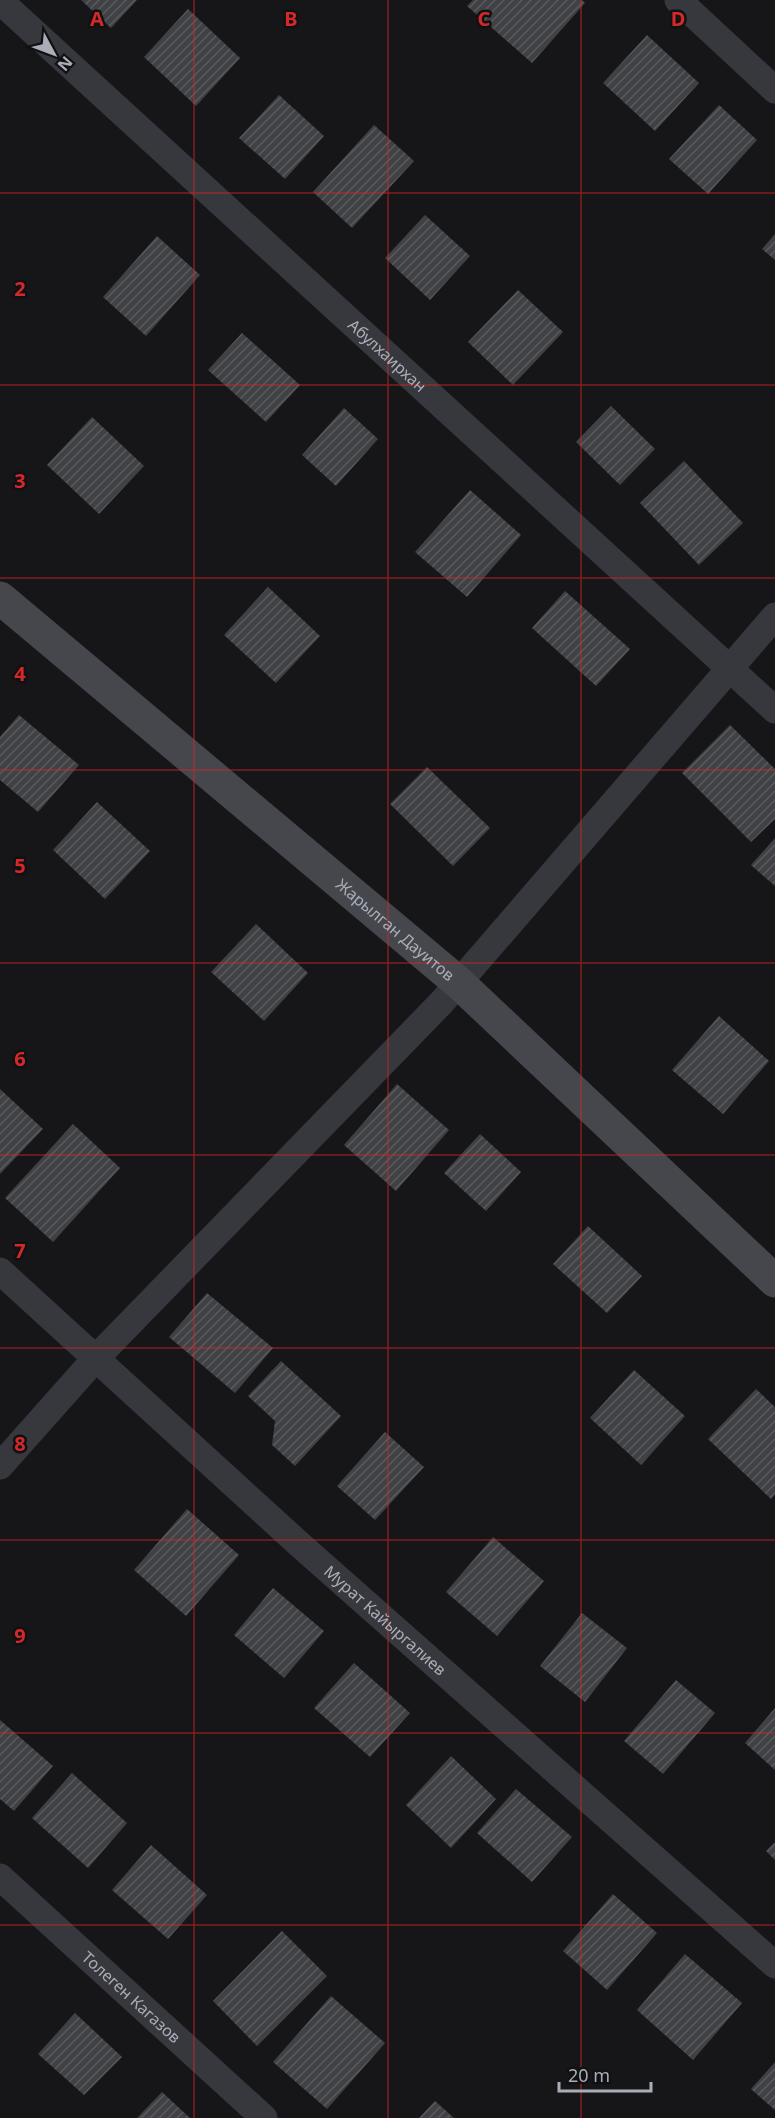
<svg xmlns="http://www.w3.org/2000/svg" width="775" height="2118" font-family="'Noto Sans',sans-serif">
<style>
.building{fill:url(#building-hatch)}
.lines{fill:none;stroke-linecap:round;stroke-linejoin:round}
.street{stroke:#37383d;stroke-width:27}
.secondary{stroke:#45474d;stroke-width:33}
.grid{fill:none;stroke:#d62828;stroke-width:1.5;stroke-opacity:0.55}
.labels{text-anchor:middle;dominant-baseline:central;stroke-width:5;stroke-linejoin:round;paint-order:stroke}
.street-label{font-size:16px;fill:#a8adb8;stroke:#111113}
.grid-label{font-size:20px;text-anchor:middle;font-weight:bold;fill:#d62828;stroke:#111113;stroke-width:5;stroke-linejoin:round;paint-order:stroke}
</style>
<defs>
<pattern id="building-hatch" width="6" height="6" patternUnits="userSpaceOnUse" patternTransform="scale(1.5)"><rect width="6" height="6" fill="#404145"/><path d="M-1 1l2-2M0 6l6-6M5 7l2-2" fill="none" stroke="#595a5e"/></pattern>
</defs>
<rect width="100%" height="100%" fill="#161618"/>
<!-- building -->
<g class="building">
<polygon points="81,0 137,0 111,28"/>
<polygon points="473,0 582,0 585,3 532,63 467,6"/>
<polygon points="188,9 240,58 196,106 144,57"/>
<polygon points="647,35 699,83 655,131 603,83"/>
<polygon points="279,95 324,136 285,179 239,138"/>
<polygon points="719,105 757,140 708,194 669,159"/>
<polygon points="374,125 414,161 352,228 313,192"/>
<polygon points="425,215 470,256 430,300 385,258"/>
<polygon points="775,234 775,260 762,249"/>
<polygon points="157,236 200,275 146,336 103,297"/>
<polygon points="518,290 563,332 513,385 468,342"/>
<polygon points="242,333 300,385 266,422 208,370"/>
<polygon points="611,406 655,449 620,485 576,442"/>
<polygon points="344,408 378,439 336,486 302,455"/>
<polygon points="92,417 144,466 99,514 47,465"/>
<polygon points="684,461 743,523 699,565 640,503"/>
<polygon points="470,490 521,535 467,597 415,552"/>
<polygon points="268,587 320,636 276,683 224,635"/>
<polygon points="565,591 630,649 596,686 532,628"/>
<polygon points="19,715 79,765 38,812 0,780 0,737"/>
<polygon points="730,725 775,769 775,819 751,842 682,773"/>
<polygon points="427,767 490,828 453,866 390,804"/>
<polygon points="97,802 150,851 105,899 53,850"/>
<polygon points="775,838 775,886 751,865"/>
<polygon points="256,924 308,973 264,1021 211,972"/>
<polygon points="719,1016 769,1061 723,1114 672,1070"/>
<polygon points="397,1084 449,1130 396,1191 344,1145"/>
<polygon points="0,1089 43,1129 0,1174"/>
<polygon points="73,1124 120,1168 53,1242 5,1198"/>
<polygon points="480,1134 521,1172 486,1211 444,1173"/>
<polygon points="588,1226 642,1276 607,1313 553,1264"/>
<polygon points="207,1293 273,1348 235,1393 169,1337"/>
<polygon points="281,1361 341,1416 295,1466 272,1445 275,1421 248,1396"/>
<polygon points="634,1370 685,1416 641,1465 590,1418"/>
<polygon points="756,1389 775,1407 775,1494 771,1499 708,1439"/>
<polygon points="385,1432 424,1467 375,1520 337,1486"/>
<polygon points="187,1509 239,1555 186,1616 134,1570"/>
<polygon points="493,1537 544,1581 497,1636 446,1592"/>
<polygon points="273,1588 324,1631 284,1678 234,1635"/>
<polygon points="582,1613 627,1648 585,1702 540,1666"/>
<polygon points="354,1663 410,1713 370,1757 314,1708"/>
<polygon points="676,1680 715,1713 663,1774 624,1741"/>
<polygon points="775,1708 775,1770 745,1743"/>
<polygon points="0,1720 53,1766 14,1811 0,1799"/>
<polygon points="451,1756 496,1799 451,1848 406,1805"/>
<polygon points="72,1773 127,1823 88,1868 32,1818"/>
<polygon points="516,1789 572,1837 532,1882 477,1833"/>
<polygon points="775,1842 775,1860 766,1851"/>
<polygon points="151,1845 207,1895 168,1939 112,1890"/>
<polygon points="613,1894 657,1933 607,1990 563,1951"/>
<polygon points="282,1931 327,1976 257,2046 213,2001"/>
<polygon points="685,1954 742,2003 693,2060 637,2010"/>
<polygon points="331,1996 385,2043 327,2109 273,2062"/>
<polygon points="75,2013 122,2057 84,2095 38,2054"/>
<polygon points="775,2062 775,2110 751,2089"/>
<polygon points="162,2092 190,2118 137,2118"/>
<polygon points="435,2101 454,2118 419,2118"/>
</g>
<g class="lines">
<!-- street -->
<g class="street">
<polyline points="678,0 775,90"/>
<path id="s1" d="M0,1L775,710"/>
<path id="s2" d="M0,1271L299,1544L775,1965"/>
<polyline points="0,1466 96,1358 442,1002 775,616"/>
<path id="s3" d="M0,1877L264,2118"/>
</g>
<!-- secondary -->
<path class="secondary" id="s4" d="M0,598L459,983L775,1281"/>
</g>
<!-- grid -->
<path class="grid" d="M194,0V2118M388,0V2118M581,0V2118M0,193H775M0,385H775M0,578H775M0,770H775M0,963H775M0,1155H775M0,1348H775M0,1540H775M0,1733H775M0,1925H775"/>
<g class="labels">
<!-- street labels -->
<g class="street-label">
<text stroke="none"><textPath href="#s1" startOffset="525">Абулхаирхан</textPath></text>
<text stroke="none"><textPath href="#s4" startOffset="516">Жарылган Дауитов</textPath></text>
<text stroke="none"><textPath href="#s2" startOffset="520">Мурат Кайыргалиев</textPath></text>
<text stroke="none"><textPath href="#s3" startOffset="178">Толеген Кагазов</textPath></text>
</g>
</g>
<g class="grid-label">
<text x="97" y="26">A</text>
<text x="291" y="26">B</text>
<text x="484" y="26">C</text>
<text x="678" y="26">D</text>
<text x="20" y="296">2</text>
<text x="20" y="488">3</text>
<text x="20" y="681">4</text>
<text x="20" y="873">5</text>
<text x="20" y="1066">6</text>
<text x="20" y="1258">7</text>
<text x="20" y="1451">8</text>
<text x="20" y="1643">9</text>
</g>
<!-- north arrow -->
<g transform="translate(54 54) rotate(131)" stroke="#111113" stroke-width="4.5" paint-order="stroke">
<path d="M0-4.5L10 22L0 15L-10 22Z" fill="#a8adb8"/>
<text y="-9" font-size="16" font-weight="bold" text-anchor="middle" fill="#a8adb8">N</text>
</g>
<!-- scale -->
<path d="M559 2082v9h92v-9" fill="none" stroke="#a8adb8" stroke-width="3"/>
<text x="568" y="2082" font-size="18" fill="#a8adb8" stroke="#111113" stroke-width="4.5" paint-order="stroke">20 m</text>
</svg>
